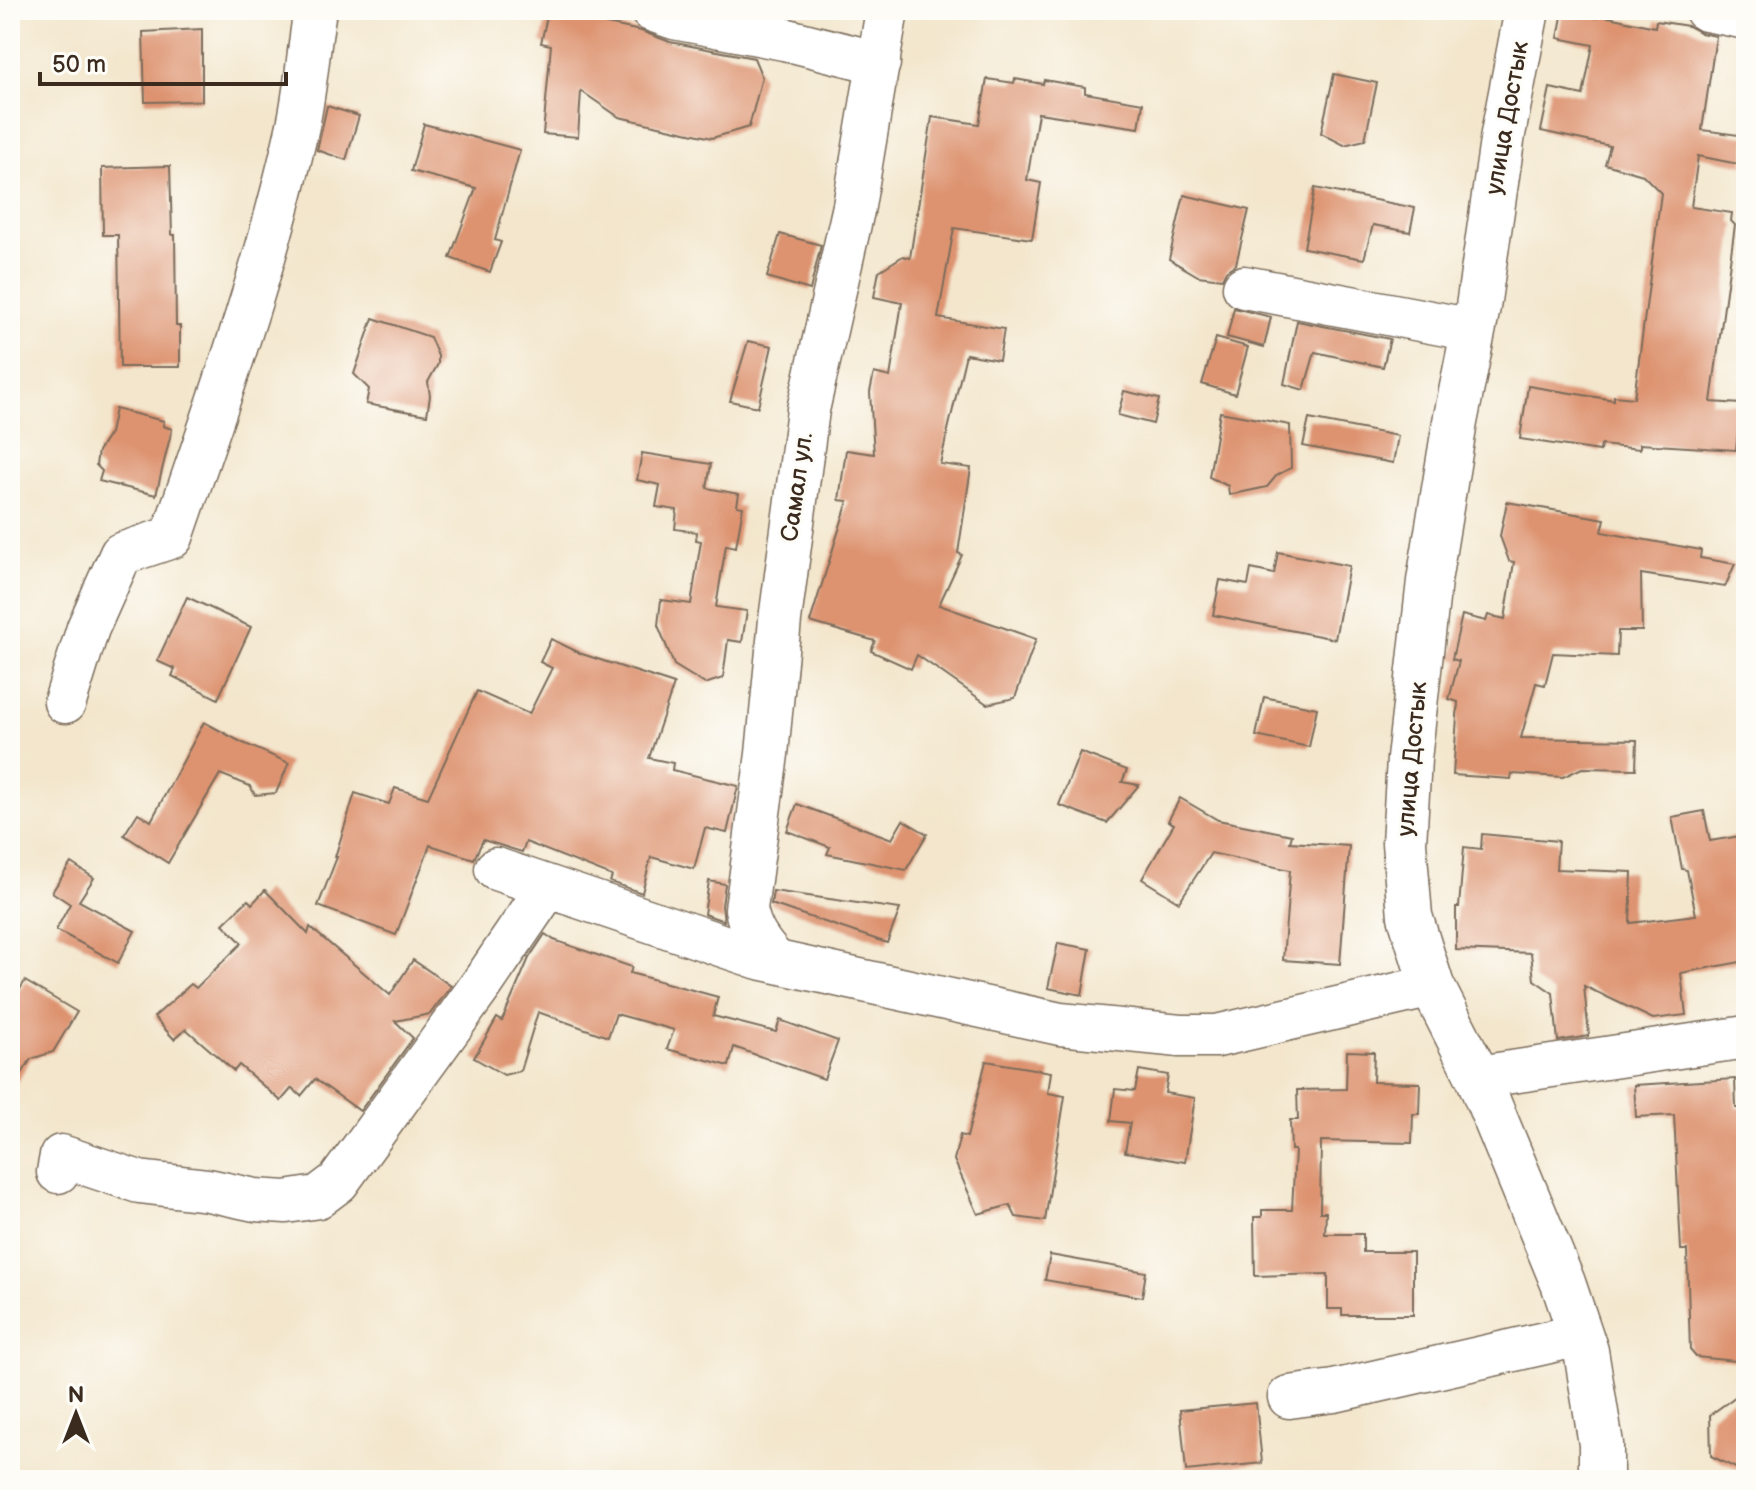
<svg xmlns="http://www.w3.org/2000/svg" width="1756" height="1490" font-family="'Balsamiq Sans',sans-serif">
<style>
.building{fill:#dd9370}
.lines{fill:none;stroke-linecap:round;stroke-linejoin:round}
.minor-casing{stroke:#7b6c5b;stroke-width:45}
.major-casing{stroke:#7b6c5b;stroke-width:47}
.minor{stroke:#fff;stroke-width:42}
.major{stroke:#fff;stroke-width:44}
.labels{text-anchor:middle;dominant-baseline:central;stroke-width:6;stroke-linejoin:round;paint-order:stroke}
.street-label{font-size:24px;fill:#3b2a1e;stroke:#fdfcf7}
</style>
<rect width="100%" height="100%" fill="#fdfcf7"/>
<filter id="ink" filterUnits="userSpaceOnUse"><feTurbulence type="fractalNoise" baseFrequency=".0125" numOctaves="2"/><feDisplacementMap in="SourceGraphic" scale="16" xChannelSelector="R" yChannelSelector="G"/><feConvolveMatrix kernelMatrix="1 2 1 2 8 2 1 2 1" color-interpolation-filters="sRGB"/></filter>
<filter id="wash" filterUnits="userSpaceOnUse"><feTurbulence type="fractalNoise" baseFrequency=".006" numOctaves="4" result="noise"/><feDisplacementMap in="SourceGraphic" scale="32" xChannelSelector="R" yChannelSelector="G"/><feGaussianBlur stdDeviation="1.8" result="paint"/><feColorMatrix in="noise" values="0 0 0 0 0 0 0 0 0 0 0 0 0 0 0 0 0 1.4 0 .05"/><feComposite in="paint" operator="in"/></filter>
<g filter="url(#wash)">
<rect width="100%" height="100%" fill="#f3e6cc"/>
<g id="blocks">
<!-- building -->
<g class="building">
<polygon points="1563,11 1598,18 1599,15 1655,27 1656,21 1688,26 1701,33 1716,36 1702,130 1746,136 1746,151 1743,165 1698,156 1691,207 1732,213 1731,221 1735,225 1711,402 1741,404 1736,450 1640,444 1640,449 1601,445 1600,451 1520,439 1528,386 1614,400 1614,396 1634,398 1661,193 1643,175 1605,164 1610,146 1541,131 1550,88 1583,95 1593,45 1558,38"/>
<polygon points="548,12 641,31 670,42 754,58 762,77 749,127 712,138 619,117 581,91 578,137 543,134 551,45 541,43"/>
<polygon points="202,29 202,101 145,102 143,32"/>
<polygon points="1334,74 1377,83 1365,140 1344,145 1321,133"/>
<polygon points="987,79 1014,83 1015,79 1043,84 1044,80 1085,87 1085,93 1143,103 1139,128 1038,113 1027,180 1041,183 1032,239 954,228 938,318 1004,329 999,360 966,354 940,464 971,468 958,553 962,555 939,605 1036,639 1015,698 987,704 917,655 911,669 871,651 875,641 810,622 848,501 839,500 846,450 874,454 870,392 874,373 890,377 902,303 874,297 879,271 903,256 910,258 932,117 979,124"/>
<polygon points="327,106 359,116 346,160 317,150"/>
<polygon points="424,124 520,150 495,240 501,242 490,272 450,258 476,188 411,171"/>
<polygon points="170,166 172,235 175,235 176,326 180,326 180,367 120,367 118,235 103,235 102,168"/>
<polygon points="1315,188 1415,208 1410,232 1373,225 1364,259 1304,248"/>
<polygon points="1184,195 1249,210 1236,264 1226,271 1222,279 1198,276 1169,259"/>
<polygon points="780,234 821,245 810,290 767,277"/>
<polygon points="1234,308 1271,317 1264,347 1227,337"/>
<polygon points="373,318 430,337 438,356 438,364 428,382 430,396 427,415 366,404 369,389 354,374"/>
<polygon points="1297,321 1390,339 1383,367 1315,352 1304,390 1284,384"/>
<polygon points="1216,338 1248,347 1235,394 1202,384"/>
<polygon points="748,341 772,346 758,407 730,401"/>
<polygon points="1124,391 1159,399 1153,424 1118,415"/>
<polygon points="115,409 164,421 163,426 172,429 156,495 99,481 102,471 96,465 98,451 110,433"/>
<polygon points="1220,412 1290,425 1291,468 1277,475 1267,487 1229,495 1228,486 1209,477"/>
<polygon points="1309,419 1398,436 1393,463 1303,446"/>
<polygon points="642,453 711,464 707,488 739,494 737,506 743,507 736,547 726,545 716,607 747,611 742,642 728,640 723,678 705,684 674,665 658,625 661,600 691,604 701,541 696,540 697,532 675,529 677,510 656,507 660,485 637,480"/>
<polygon points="1507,502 1605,519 1602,532 1701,550 1700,558 1735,564 1725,587 1641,574 1642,631 1618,631 1617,656 1553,653 1545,685 1536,683 1521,738 1637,740 1636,769 1582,768 1563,777 1512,774 1511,779 1453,775 1458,702 1449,699 1459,661 1452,659 1462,615 1486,621 1488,615 1505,619 1514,562 1509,561 1500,536"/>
<polygon points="1278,552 1349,566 1335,639 1213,615 1220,580 1248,585 1251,569 1274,574"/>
<polygon points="187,597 251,627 218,699 172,676 175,669 157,661"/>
<polygon points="551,639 582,654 674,684 649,758 673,763 672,770 738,786 727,833 705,828 694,869 651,857 642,893 610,882 612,876 526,842 522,852 483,840 474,859 430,845 396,935 318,906 337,857 335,857 355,793 389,804 395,788 428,798 477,691 529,714 552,668 540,662"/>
<polygon points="1264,697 1317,708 1309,747 1256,736"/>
<polygon points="204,722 241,742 289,763 276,793 255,795 250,786 220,774 168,863 124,835 138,813 151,821"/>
<polygon points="1080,752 1127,770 1122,782 1139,785 1107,823 1059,805"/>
<polygon points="1180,798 1218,820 1292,835 1290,842 1349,846 1340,964 1283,960 1290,870 1211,853 1179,902 1142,879 1174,824 1168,821"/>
<polygon points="797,804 892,839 903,820 927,834 906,870 827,854 830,847 787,831"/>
<polygon points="1704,811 1710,841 1746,835 1746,961 1681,973 1686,1015 1653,1019 1584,986 1589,1036 1558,1041 1553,993 1534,980 1531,953 1456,950 1456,907 1459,907 1464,847 1481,849 1482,834 1558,841 1556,869 1632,872 1630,923 1696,915 1687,870 1682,869 1672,817"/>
<polygon points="71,863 94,878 79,901 135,931 118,963 56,930 70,904 52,892"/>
<polygon points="709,881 725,884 722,906 724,921 704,914"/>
<polygon points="265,890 308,934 310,927 390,995 413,960 451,986 430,1014 395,1021 413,1038 360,1111 315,1079 301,1096 292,1088 281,1101 239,1065 234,1071 186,1029 174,1039 154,1017 191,984 196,988 242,943 223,924 248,900 252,904"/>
<polygon points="773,891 900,909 887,943 771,904"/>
<polygon points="545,934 554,940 632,967 630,973 718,997 713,1016 776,1032 780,1020 838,1041 824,1079 734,1047 729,1066 667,1049 674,1030 616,1014 608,1037 538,1012 520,1071 504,1075 474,1058 497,1018 502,1021 529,958"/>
<polygon points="1058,943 1090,949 1082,995 1048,988"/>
<polygon points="25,981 77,1012 53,1052 31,1059 10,1093 10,1005"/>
<polygon points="1347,1051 1374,1052 1373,1082 1420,1083 1419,1114 1413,1114 1412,1143 1321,1141 1320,1212 1326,1212 1325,1234 1363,1234 1363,1252 1413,1252 1413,1315 1342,1315 1342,1309 1328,1309 1328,1274 1255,1276 1254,1217 1262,1217 1262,1210 1292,1210 1295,1150 1291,1150 1290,1120 1298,1120 1297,1090 1346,1089"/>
<polygon points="986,1061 1051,1072 1048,1093 1065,1096 1045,1221 1016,1217 1010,1205 978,1214 954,1160 960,1135 967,1137"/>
<polygon points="1139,1070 1168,1075 1165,1093 1195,1098 1185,1162 1125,1152 1130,1123 1111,1121 1115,1089 1135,1091"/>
<polygon points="1735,1079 1736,1108 1746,1108 1746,1362 1696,1357 1690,1350 1687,1250 1681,1250 1674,1115 1636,1117 1634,1085"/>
<polygon points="1050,1255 1146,1272 1142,1297 1045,1280"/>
<polygon points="1746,1389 1746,1473 1711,1456 1710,1415"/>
<polygon points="1256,1403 1262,1463 1186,1471 1180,1410"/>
</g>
</g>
</g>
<g filter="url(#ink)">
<use href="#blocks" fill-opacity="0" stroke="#7b6c5b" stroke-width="2"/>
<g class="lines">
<!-- minor casing -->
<g class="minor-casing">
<g id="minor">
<polyline points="651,10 674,18 784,39 879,63"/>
<polyline points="1706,10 1746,18"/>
<polyline points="1244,287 1473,330"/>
<path d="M65,702L88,628L121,554L172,537C218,403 266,269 297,130C306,91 308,50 315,10"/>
<polyline points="496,869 759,958 1060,1024 1180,1036 1217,1036 1432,986"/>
<path d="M775,961C760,944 750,931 746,909L767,754L780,620L808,410L854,206L887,10"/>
<polyline points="1478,1077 1746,1037"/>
<polyline points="58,1172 61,1156 139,1182 208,1190 255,1200 286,1202 318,1197 338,1182 482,984 548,887"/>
<polyline points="1289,1397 1334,1391 1580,1335"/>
</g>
</g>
<!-- major casing -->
<g class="major-casing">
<polyline id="major" points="1527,10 1503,134 1478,307 1455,422 1429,581 1409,759 1404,843 1410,916 1432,986 1478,1077 1563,1283 1586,1351 1601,1444 1601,1480"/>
</g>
<!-- minor -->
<use href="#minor" class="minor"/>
<!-- major -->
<use href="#major" class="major"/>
</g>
</g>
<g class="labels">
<!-- street labels -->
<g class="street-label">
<text transform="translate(1507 118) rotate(-80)">улица Достык</text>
<text transform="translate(797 487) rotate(-82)">Самал ул.</text>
<text transform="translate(1412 759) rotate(-85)">улица Достык</text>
</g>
</g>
<!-- margin -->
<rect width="1756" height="1490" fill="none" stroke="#fdfcf7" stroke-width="40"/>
<!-- north arrow -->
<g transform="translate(76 1414)" stroke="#fdfcf7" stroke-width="6" paint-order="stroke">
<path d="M0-6L14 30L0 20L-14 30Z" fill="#3b2a1e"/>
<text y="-12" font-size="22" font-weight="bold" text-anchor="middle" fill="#3b2a1e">N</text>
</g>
<!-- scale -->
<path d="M40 72v12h246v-12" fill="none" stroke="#3b2a1e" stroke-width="4"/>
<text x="52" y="72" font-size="24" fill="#3b2a1e" stroke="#fdfcf7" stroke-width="6" paint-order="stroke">50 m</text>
</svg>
